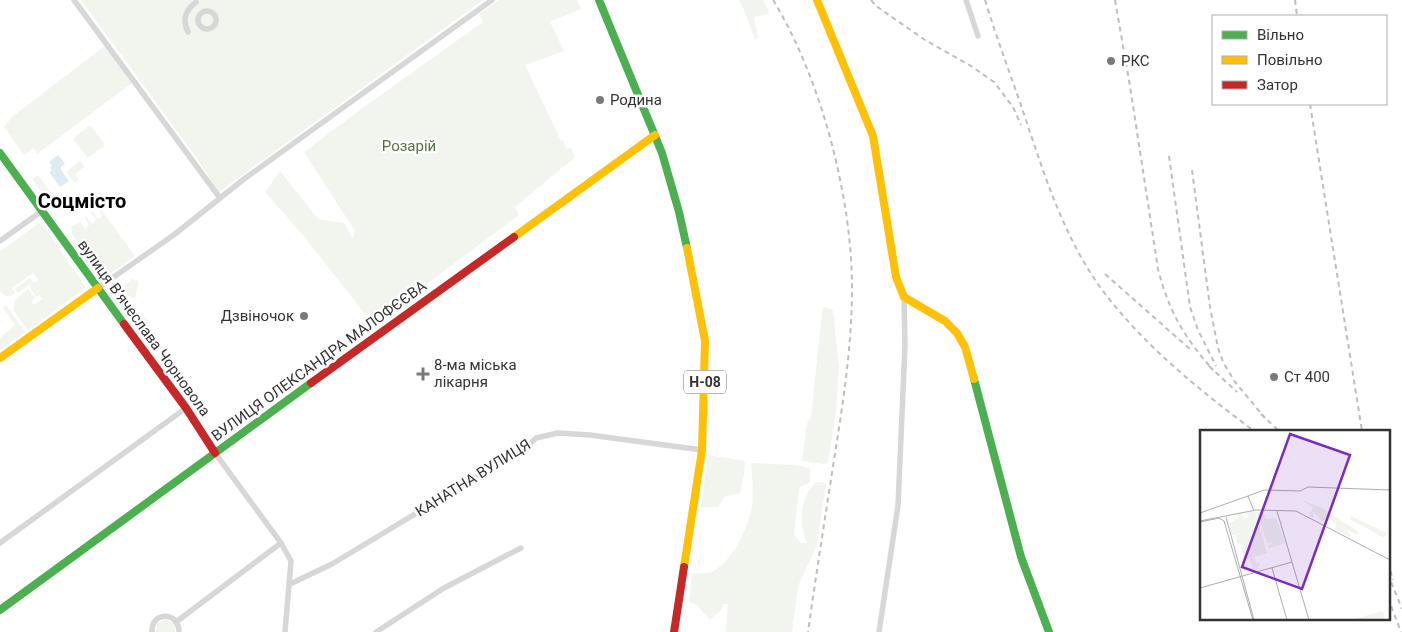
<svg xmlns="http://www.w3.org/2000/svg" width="1402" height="632" font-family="Roboto,sans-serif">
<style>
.green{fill:#f1f5ed}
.water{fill:#ddebf3}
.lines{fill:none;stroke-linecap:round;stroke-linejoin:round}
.street{stroke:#d7d7d7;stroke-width:5.5}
.fast{stroke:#4caf50;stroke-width:8}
.slow{stroke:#ffc107;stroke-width:8}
.jam{stroke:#c62828;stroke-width:8}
.rail{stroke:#bebebe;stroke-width:2;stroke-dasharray:5 4;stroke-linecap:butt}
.poi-dot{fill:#7a7a7a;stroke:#fff;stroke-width:2}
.labels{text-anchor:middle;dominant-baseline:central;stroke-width:5;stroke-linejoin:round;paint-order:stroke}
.shield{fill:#fff;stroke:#707070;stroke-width:1}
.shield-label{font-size:14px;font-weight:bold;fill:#333}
.poi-label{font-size:15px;fill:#333;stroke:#fff;text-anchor:start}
.park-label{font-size:15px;fill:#56703f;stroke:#fff}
.street-label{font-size:15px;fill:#333;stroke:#fff}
.district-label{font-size:20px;font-weight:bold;fill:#000;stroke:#fff}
.inset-road{fill:none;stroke:#adadad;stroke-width:1}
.view{fill:#7b2cbf;fill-opacity:0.15;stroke:#7b2cbf;stroke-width:2.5}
.inset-edge{fill:none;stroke:#333;stroke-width:2.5}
</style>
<rect width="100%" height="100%" fill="#fff"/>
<!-- green -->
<g class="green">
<polygon points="81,0 483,0 219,192 196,157"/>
<polygon points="499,0 577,0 581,9 550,22 564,51 525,65 561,141 563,140 566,149 571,148 575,157 515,207 519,215 373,324 302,234 265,192 280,171 318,219 344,223 353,239 355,231 304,152 364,107 483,22 479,14"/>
<path d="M739,0H763L769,11L767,14L754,17L758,37L755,40C750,26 746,13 739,0Z"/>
<polygon points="106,45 133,82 37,154 34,148 24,155 4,127 12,117"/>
<polygon points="90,125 105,145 88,158 73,139"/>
<polygon points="80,161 84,167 75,174 79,180 75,183 66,172"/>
<polygon points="38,175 54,197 49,201 32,179"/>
<polygon points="99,207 135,256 104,278 72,234 71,227 80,222 85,229 89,225 85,218 86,217 92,224 96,220 91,213 93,212 98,219 103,216 98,208"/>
<path d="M39,223L43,225L85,286L84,289L28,330L14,311V301L28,289L35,298L31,301L34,305L43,299L39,295L36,297L31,289L30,284L18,293L15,289L30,278L34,283L39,280L33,273L12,288L15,293C9,297 5,298 0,291V251Z"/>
<polygon points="132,279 139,281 135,298 123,294 122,290 119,289"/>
<polygon points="120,296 123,296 141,317 144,316 149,322 140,328 137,328 116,299"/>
<polygon points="6,305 25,332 0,350 0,338 15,325 3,308"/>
<polygon points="824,307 833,310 839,368 836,410 828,463 823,464 802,461 807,423 811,418 822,313"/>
<polygon points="708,455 745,461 744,474 740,493 724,497 718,507 701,507"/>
<path d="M751,463L795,465L810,468V482L799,488L794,535L801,543H807C798,523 800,496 817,482L826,483L817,545L798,586L792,632H726L728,604H723L721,610L710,620L698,606L689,602L692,573C700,574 709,574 715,570C734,558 748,528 752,506C754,493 752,477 751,463Z"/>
<polygon points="166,619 174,624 175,632 156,632 157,623"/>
</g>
<!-- water -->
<polygon class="water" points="58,155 65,164 61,167 61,170 69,181 60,187 49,172 52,170 50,167 52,166 49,162"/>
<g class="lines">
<!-- street -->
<g class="street">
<polyline points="74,0 220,198"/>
<polyline points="966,0 978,36"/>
<circle cx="207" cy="20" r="9"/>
<path d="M188,32C182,19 185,11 196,2"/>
<polyline points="0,241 42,211"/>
<polyline points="98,288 175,234 244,179 492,0"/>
<polyline points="215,453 281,543 291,561 285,632"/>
<polyline points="0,543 186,408"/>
<polyline points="290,584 332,564 528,446 536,438 558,433 590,435 702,450"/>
<polyline points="176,622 281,543"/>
<path d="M152,632C151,611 179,611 179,632"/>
<polyline points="376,632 444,588 521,548"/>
<polyline points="879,632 898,506 905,345 904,297"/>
</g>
<!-- fast -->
<g class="fast">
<polyline points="599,0 662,153 679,212 687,248"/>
<polyline points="0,153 124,324"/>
<polyline points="974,379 1021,557 1049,632"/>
<polyline points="0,610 311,383"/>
</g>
<!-- slow -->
<g class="slow">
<polyline points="817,0 873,136 896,277 904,297 945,321 957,333 965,347 974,379"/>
<polyline points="514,237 655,135"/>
<polyline points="0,358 98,288"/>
<polyline points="684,567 702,450 705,341 687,248"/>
</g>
<!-- jam -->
<g class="jam">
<polyline points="124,324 186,408 215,453"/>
<polyline points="311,383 514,237"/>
<polyline points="674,632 684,567"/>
</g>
<!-- rail -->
<g class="rail">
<path d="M773,0C821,78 852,197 852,288C852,346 843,403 834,460C825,518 816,575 808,632"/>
<polyline points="871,0 876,6 925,40 971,66 994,82 1013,107 1021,125"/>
<path d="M985,0C997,39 1011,76 1024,114C1044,174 1063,235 1100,287C1142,344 1198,389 1254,431"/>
<path d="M1115,0L1130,86L1158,269C1169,312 1184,337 1213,370"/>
<polyline points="1295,0 1297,16"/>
<polyline points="1310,104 1362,431"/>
<polyline points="1169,156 1190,307 1198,330 1216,366"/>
<polyline points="1192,170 1210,307 1218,348 1223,362 1235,382 1265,418"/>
<polyline points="1105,274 1191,350"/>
<polyline points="1209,366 1237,392"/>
<polyline points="1261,414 1279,431"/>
<polyline points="1388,562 1393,580"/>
<polyline points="1388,574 1402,609"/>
<polyline points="1388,598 1401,632"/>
</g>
</g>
<!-- markers -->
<g class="poi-dot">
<circle cx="1111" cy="61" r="5"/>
<circle cx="600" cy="100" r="5"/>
<circle cx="304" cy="316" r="5"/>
<path d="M420.5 366.5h5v5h5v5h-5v5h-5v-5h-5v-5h5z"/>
<circle cx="1274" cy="377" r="5"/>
</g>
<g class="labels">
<!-- shield labels -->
<rect class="shield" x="684" y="370.5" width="42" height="23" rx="4"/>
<g class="shield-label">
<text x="705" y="382">Н-08</text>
</g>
<!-- poi labels -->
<g class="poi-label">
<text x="1121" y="61">РКС</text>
<text x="610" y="100">Родина</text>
<text x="294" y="316" text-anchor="end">Дзвіночок</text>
<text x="434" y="365">8-ма міська<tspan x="434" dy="17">лікарня</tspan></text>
<text x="1284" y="377">Ст 400</text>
</g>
<!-- park labels -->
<g class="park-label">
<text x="409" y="146">Розарій</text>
</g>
<!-- street labels -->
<g class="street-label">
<text transform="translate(144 328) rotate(54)">вулиця Вʼячеслава Чорновола</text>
<text transform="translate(319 361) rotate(-36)">ВУЛИЦЯ ОЛЕКСАНДРА МАЛОФЄЄВА</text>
<text transform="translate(473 478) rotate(-32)">КАНАТНА ВУЛИЦЯ</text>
</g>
<!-- district labels -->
<g class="district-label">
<text x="82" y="201">Соцмісто</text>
</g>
</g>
<!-- overview -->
<g transform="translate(1200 430)">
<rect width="190" height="190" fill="#fff"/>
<path d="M99,69L122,78L159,102L157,105L147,100L151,105L149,107L135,99L137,95L132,91L125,89L123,92L113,82L114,88L109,85L113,77ZM55,81L67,123L54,127L57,136V133L60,134L57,140L55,142L43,145L39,132L43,144L54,141L49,128L44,129L41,118L45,114L38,115L36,105L42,103L32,105L29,94L38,88V84L42,83L44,89L49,87L46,82ZM57,82H63L66,89L76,88L85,113L69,118L67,116L75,112L67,113ZM151,86L186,103L184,108L150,89ZM183,181L185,190H150Z" fill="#f1f5ed"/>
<path class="inset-road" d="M48,66L64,60L100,61L108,57L190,60M77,81L109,190M0,83L48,66L54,81M26,87L54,190M0,91L56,80L96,81L190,130M0,92L19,88L24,91L53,190M72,138L87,190M0,158L92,132"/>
<path class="view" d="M90,4L150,25L102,159L42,137Z"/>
<rect width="190" height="190" class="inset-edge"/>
</g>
<!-- legend -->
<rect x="1212" y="15" width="175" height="90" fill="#ffffff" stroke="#adadad"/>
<rect x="1222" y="31" width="25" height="8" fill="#4caf50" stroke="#adadad"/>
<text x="1257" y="40" font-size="15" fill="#333333">Вільно</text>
<rect x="1222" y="56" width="25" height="8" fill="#ffc107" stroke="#adadad"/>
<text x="1257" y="65" font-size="15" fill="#333333">Повільно</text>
<rect x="1222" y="81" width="25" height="8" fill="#c62828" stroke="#adadad"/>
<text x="1257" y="90" font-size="15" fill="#333333">Затор</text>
</svg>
